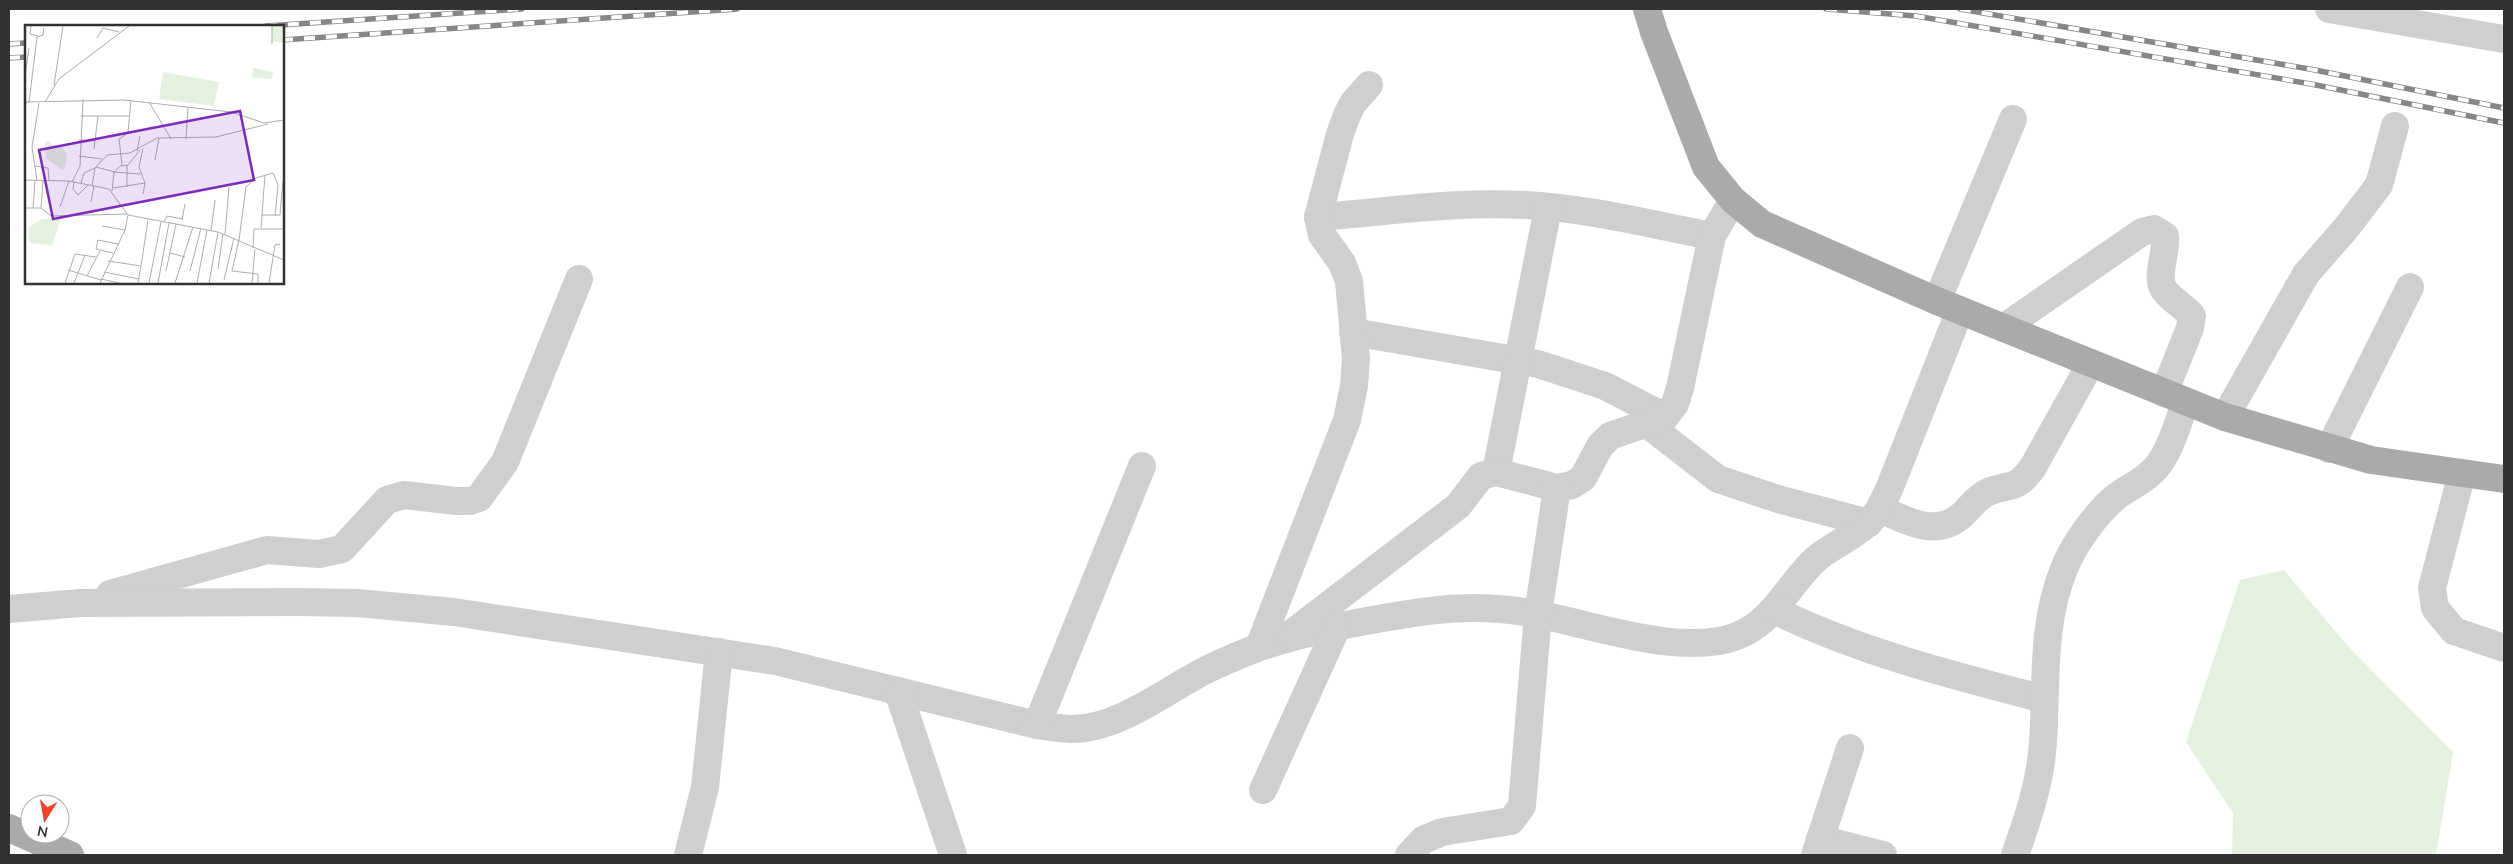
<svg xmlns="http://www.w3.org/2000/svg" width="2513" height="864" font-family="Mulish,sans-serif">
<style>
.green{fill:#e5f0e0}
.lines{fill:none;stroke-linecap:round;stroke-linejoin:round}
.minor{stroke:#cfcfcf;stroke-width:28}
.major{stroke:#aaa;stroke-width:28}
.rail-casing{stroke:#878787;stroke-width:5.5}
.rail{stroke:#fff;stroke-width:4;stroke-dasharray:11;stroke-linecap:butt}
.inset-road{fill:none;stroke:#adadad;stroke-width:1}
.view{fill:#7b2cbf;fill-opacity:0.15;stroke:#7b2cbf;stroke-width:2.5}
.inset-edge{fill:none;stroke:#323232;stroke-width:2.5}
</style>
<rect width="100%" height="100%" fill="#fff"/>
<!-- green -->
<polygon class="green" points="2284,570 2346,644 2453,752 2436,855 2232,855 2233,813 2186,742 2240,580"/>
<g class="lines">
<!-- minor -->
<g class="minor">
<polyline points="2329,9 2504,39"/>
<path d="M1318,217C1386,212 1456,201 1524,205C1587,208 1650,224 1712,236"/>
<polyline points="1937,301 2013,119"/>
<path d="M2003,328L2142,232L2154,229L2165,236C2167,251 2156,276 2163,288C2169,299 2184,306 2192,316L2190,328L2164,393"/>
<polyline points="1353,332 1538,364 1605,386 1665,417"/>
<polyline points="2225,417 2306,274 2347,227 2379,185 2395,126"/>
<polyline points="1647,424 1718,479 1778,499 1869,523"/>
<polyline points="2329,449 2410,287"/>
<polyline points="1496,472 1548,208"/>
<polyline points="2462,473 2432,588 2435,608 2454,631 2504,648"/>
<path d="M1880,509C1907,521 1936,538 1962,515C1971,507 1977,497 1988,492C2012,482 2015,492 2033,467L2091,363"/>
<polyline points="110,594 267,550 319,554 342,549 387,500 404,495 456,501 470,501 479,498 505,462 579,279"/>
<path d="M9,609L80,603L296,602L357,603L454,612L775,661L1037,725C1047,726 1059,729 1070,729C1118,730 1166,690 1208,669C1225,661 1243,653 1260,647C1314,629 1372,619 1428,611C1466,606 1502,607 1541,615C1596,626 1684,657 1737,636C1774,622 1789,583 1817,558C1833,545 1853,537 1868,523C1879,514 1884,499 1890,487L1960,310"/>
<path d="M1774,610C1863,653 1948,674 2044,699"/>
<polyline points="1292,633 1458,506 1481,476 1496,472 1557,488 1572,485 1583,478 1600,446 1610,436 1665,417 1675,404 1680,388 1712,236 1733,200"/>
<polyline points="1259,647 1347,420 1354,386 1356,359 1349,281 1342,263 1322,235 1318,217 1340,134 1347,115 1353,103 1369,85"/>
<polyline points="898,691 953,855"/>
<polyline points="1037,725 1142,466"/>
<polyline points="1263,790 1337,627"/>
<polyline points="1820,839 1883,855"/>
<polyline points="688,855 705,787 719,652"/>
<polyline points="1409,855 1423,840 1442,832 1511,821 1522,806 1538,614 1557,488"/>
<polyline points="1815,855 1850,748"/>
<path d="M2015,855C2028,818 2041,781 2043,741C2047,683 2041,625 2064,569C2073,545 2097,512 2117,496C2132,485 2148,479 2159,464C2172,446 2178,422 2186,401"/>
</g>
<!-- major -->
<g class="major">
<polyline points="1647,9 1654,32 1706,167 1733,200 1762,224 1937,301 2225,417 2371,460 2504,479"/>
<polyline points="9,828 70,855"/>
</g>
<!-- rail casing -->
<g class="rail-casing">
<g id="rail">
<polyline points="1826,9 1916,16 2311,84 2504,123"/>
<polyline points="1960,9 2315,70 2504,108"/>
<polyline points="266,26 522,9"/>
<polyline points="282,40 737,9"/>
<polyline points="9,44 26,43"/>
<polyline points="9,58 26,57"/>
</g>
</g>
<!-- rail -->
<use href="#rail" class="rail"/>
</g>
<!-- overview -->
<g transform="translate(25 25)">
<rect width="259" height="259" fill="#fff"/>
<path d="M247,1H259V18L247,16ZM228,43L248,47L247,54L227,52ZM138,47L194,57L189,81L134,74ZM24,116L30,122L36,120L42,130L40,143L37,145L21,133L20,117ZM36,193L27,220L4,218V202L17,194Z" fill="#e5f0e0"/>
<path class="inset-road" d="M6,1L5,9L13,11M72,13L78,3L94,7M247,19V1M0,51L4,23M29,60L38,1M0,77L99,75L206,87L239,98L259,95M20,77L34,54L104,1M124,77L146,114M4,78L12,12L18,10L19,3M56,91H104M161,114L163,82M54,115L70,116M69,124L73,91M112,126L115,111M54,131L77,134M130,135L134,113M97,140L94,114L103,108L106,75M10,141L23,143L24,155M71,142L90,147M89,147L115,149M0,155L44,156L84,164L103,190L193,207L259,235M12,156L7,122L14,78M47,157L55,141L58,74M49,157L48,164L53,170L63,160M56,158L59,148L70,143M67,161L70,143L82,130L105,128L132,113L191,112L243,99M102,162V140M88,163L120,158M87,166L89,147L95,141L103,140L115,125M118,169L120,158L114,142L118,123M66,177L69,161M35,182L44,156M0,183H16L26,191L102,189M8,183L10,156M16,183L18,156M237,190H255L258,156M157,195L160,179M139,197L142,191L158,194M77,201L100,205M236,203L240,150M186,206L190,175M200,210L204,162M228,223L229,204H259M88,228L71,224L73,215L93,219M145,228L160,232M83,236L116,241L113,258M116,241L123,195M193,244L198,209M43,245L76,255M141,246L151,199M165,246L176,203M79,247L114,254M62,251L75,226M76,254L94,258M199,255L209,213M40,258L50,229L71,232M49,258L60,230M75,258L100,205L103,190M124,258L136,197M133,258L144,198M150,258L168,202M172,258L182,205M184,258L193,207M227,258L230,224M233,258V249L207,246L214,215L221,162L231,153L248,148L253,160L250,191M244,258L250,220L255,219"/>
<path class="view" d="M215,86L229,155L28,194L14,125Z"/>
<rect width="259" height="259" class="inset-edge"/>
</g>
<!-- border -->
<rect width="2513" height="864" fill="none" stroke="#323232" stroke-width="20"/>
<!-- north arrow -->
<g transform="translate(45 819) rotate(191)"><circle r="24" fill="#ffffff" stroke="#adadad"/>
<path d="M0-4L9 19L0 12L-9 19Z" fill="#f54129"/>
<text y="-8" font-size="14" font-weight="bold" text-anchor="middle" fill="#323232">N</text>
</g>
</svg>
